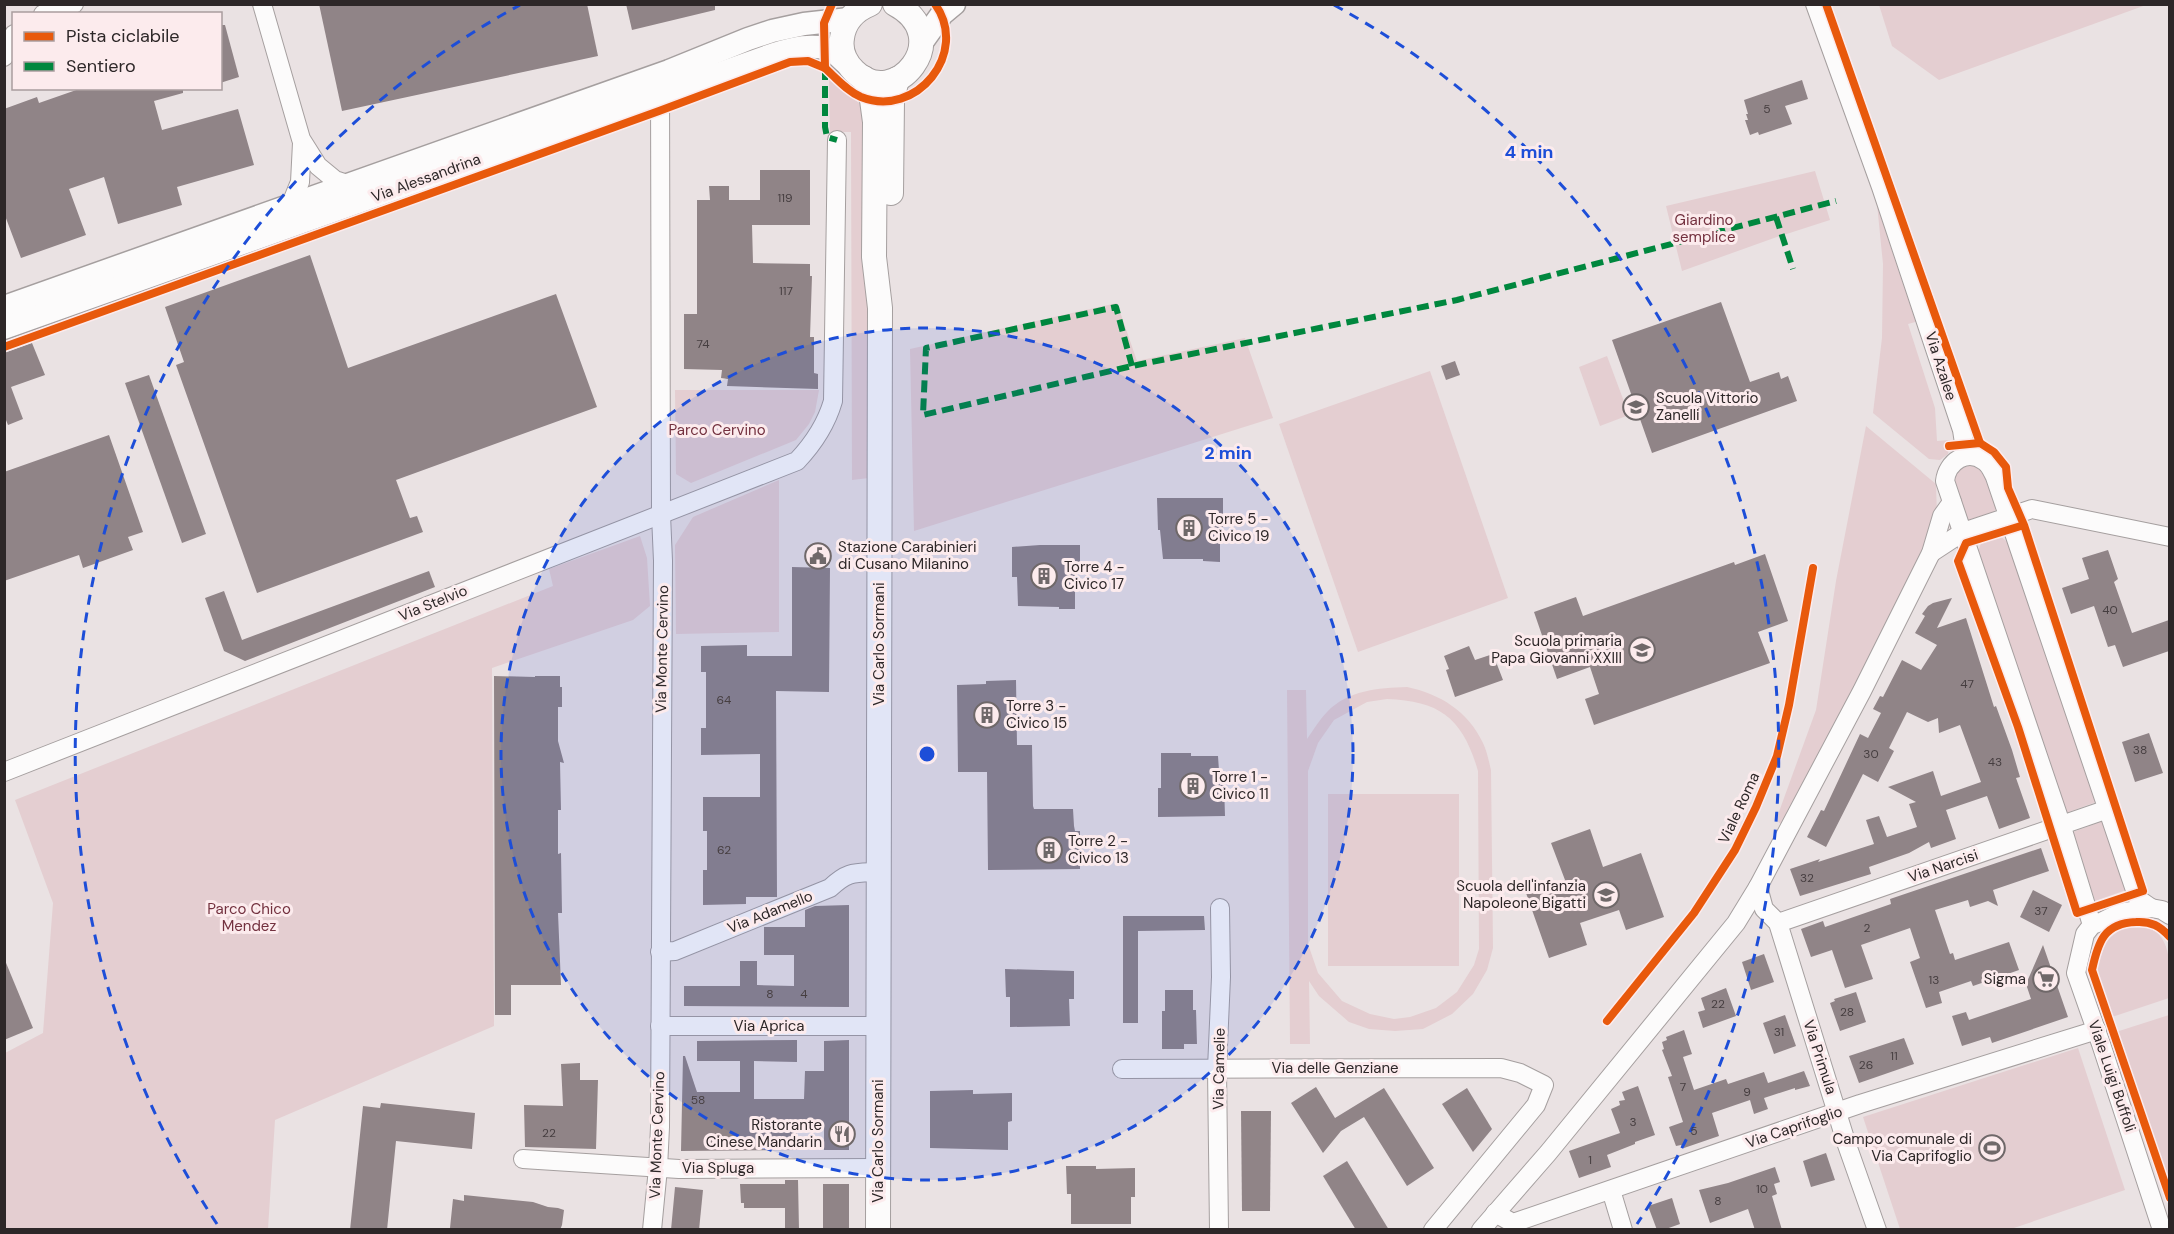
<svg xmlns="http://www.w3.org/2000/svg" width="2174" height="1234" font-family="'DM Sans',sans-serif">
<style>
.green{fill:#e4ced1;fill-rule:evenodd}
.building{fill:#908487}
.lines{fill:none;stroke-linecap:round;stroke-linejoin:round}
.minor-casing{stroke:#a59f9f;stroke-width:20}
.tertiary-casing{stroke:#a59f9f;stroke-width:25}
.secondary-casing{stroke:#a59f9f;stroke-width:26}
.minor{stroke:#fcfbfb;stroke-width:18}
.tertiary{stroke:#fcfbfb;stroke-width:22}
.secondary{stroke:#fcfbfb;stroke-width:24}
.quiet{stroke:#00873e;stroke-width:6;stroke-dasharray:12 6;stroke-linecap:butt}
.cycleway-casing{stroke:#fcebed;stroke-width:11}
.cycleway{stroke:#e8590c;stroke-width:8}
.ring{fill:none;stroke:#1d4ed8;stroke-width:3;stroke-dasharray:10 8}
.labels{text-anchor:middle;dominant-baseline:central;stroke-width:6;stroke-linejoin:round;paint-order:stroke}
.number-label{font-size:12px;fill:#463e40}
.street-label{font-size:15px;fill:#2d2728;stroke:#fcebed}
.park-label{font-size:15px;fill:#73313f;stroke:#fcebed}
.poi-label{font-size:15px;fill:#2d2728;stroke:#fcebed;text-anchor:start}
.centre{fill:#1d4ed8;stroke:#fcebed;stroke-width:3}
.ring-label{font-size:18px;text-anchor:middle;font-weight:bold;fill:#1d4ed8;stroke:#fcebed;stroke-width:6;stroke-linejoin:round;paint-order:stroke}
</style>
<rect width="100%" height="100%" fill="#eae2e3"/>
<!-- green -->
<g class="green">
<polygon points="1879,5 2146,5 1939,80 1892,46"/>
<polygon points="829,80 859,103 871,124 869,478 852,480 851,132 830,132"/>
<polygon points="1815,171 1830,220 1774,238 1682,271 1666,206"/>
<polygon points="1882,203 1919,321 1908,324 1935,408 1937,441 1950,440 1948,454 1940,460 1929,459 1873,413 1882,338 1883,264 1877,204"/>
<polygon points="1117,303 1137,361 1245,338 1273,418 914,531 910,349"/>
<polygon points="1607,356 1629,415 1600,426 1579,367"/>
<polygon points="1430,371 1508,598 1358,652 1279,424"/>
<polygon points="675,390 819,390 815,412 809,424 796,440 691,483 676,474"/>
<polygon points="1866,426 1936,484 1937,517 1930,542 1782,825 1776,820 1816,710 1836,581"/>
<path d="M1974,465L1980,467L1998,504L1991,518L1970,521L1965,519C1956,498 1938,470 1974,465Z"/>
<polygon points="779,480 779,632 676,634 675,545 693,517"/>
<polygon points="640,536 647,558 650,606 633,620 492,668 494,1026 275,1120 268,1229 5,1229 5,1053 43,1033 53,903 15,800 553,586 549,569"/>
<polygon points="2000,536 2010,544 2096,802 2066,813 1977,555 1981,543"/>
<path d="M1407,687C1440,694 1468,711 1483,743C1487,751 1489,762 1491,770L1493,948L1487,970L1473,994L1452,1014L1423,1029L1395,1031L1369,1029L1349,1022L1319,996L1309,981L1310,1044H1290L1287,690H1306L1307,739C1313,731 1319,720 1327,712C1348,690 1378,688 1407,687ZM1387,699C1441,701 1463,719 1478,771L1479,949L1474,965L1457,992L1436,1008L1410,1017L1394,1019L1370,1014L1342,1001L1318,973L1308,944V771L1318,743L1334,720L1367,702Z"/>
<rect x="1328" y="794" width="131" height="172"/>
<polygon points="2103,821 2126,890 2095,901 2073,832"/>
<path d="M2123,928C2131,928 2140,927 2147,928C2174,934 2170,976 2169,998L2112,1017C2104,994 2087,961 2108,940C2112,935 2118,932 2123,928Z"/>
<polygon points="2169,1015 2170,1015 2169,1189 2116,1032"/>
<polygon points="2078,1048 2125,1190 2011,1229 1900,1229 1863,1117"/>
</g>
<!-- building -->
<g class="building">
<polygon points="319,4 587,4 598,56 342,111"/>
<polygon points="626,4 715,4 715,10 632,30"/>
<polygon points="220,25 225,25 239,77 220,83"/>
<polygon points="1802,80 1808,99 1785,106 1792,124 1759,135 1758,132 1750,135 1745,120 1748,120 1746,114 1748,114 1744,100"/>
<polygon points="82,88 183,88 183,93 154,101 162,130 238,109 254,165 177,187 182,205 118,224 104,177 69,189 86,235 21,258 4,213 4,109 37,97 39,103"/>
<polygon points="760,170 810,170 810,225 752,225 753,263 810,264 810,276 812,276 810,337 814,337 814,373 818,374 818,389 727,386 728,379 721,378 722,370 684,369 684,314 697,314 697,200 710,200 709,186 729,186 729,200 760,200"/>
<polygon points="310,255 348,368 556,294 597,407 396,480 410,518 417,516 423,532 257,593 176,365 184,362 165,307"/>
<polygon points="1721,302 1750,382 1779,372 1781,379 1788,376 1797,401 1652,453 1612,340"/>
<polygon points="32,343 45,375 11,387 23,419 8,425 4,415 4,353"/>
<polygon points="1455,361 1460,375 1446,380 1441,366"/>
<polygon points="149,375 206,534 182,543 125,383"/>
<polygon points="109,435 143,532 128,537 133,550 83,568 79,555 4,581 4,472"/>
<polygon points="1157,498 1223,498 1223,527 1220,527 1220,562 1203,561 1203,559 1163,559 1160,530 1158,530"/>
<polygon points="1040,545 1080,545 1080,574 1075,574 1075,609 1059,609 1059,607 1018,606 1017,577 1012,577 1012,547"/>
<polygon points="2108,550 2118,579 2114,582 2132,633 2169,620 2169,651 2123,667 2115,645 2108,647 2094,606 2071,614 2062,588 2089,579 2082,558"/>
<polygon points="1765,554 1788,621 1758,632 1770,663 1594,725 1585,699 1599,694 1590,667 1557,679 1534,612 1576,597 1583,616 1734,562 1735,565"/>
<polygon points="792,567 830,568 829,692 776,691 777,897 746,897 746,904 703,905 703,870 707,870 707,831 703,831 703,797 760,797 760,754 701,755 701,728 706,728 706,672 701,672 701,646 747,645 747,656 792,656"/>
<polygon points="429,571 435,587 245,661 224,651 205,598 224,591 242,640"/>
<polygon points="1952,598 1937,628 1966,618 1994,707 1996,706 2012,750 2020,777 2016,778 2030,818 1999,829 1987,796 1946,810 1956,839 1931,848 1929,842 1909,853 1869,867 1871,874 1800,896 1790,869 1820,859 1818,862 1874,844 1866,820 1879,816 1887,837 1917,827 1909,804 1916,802 1888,787 1933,771 1941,796 1981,782 1960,725 1939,733 1938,718 1928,722 1907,712 1889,748 1894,751 1878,782 1863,774 1826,847 1807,837 1821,810 1824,811 1860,734 1868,738 1881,713 1873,709 1880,696 1883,697 1902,660 1921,670 1937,645 1915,633 1925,616 1922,614 1928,606 1933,603"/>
<polygon points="1469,646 1475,660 1493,654 1503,680 1455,697 1446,670 1449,669 1444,656"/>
<polygon points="494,676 535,677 535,676 560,676 560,687 562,687 562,707 558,707 558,741 564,763 560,762 561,810 558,810 558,854 561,853 562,913 558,913 561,985 511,985 511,1015 495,1015"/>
<polygon points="1016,680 1017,745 1032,745 1033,806 1034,809 1073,809 1074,826 1075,831 1080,831 1080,869 988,870 987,772 958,772 957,685 986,684 986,681"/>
<polygon points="2149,733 2163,773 2135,782 2122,742"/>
<polygon points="1161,753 1191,753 1191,756 1218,756 1220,785 1224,785 1225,816 1158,817 1158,788 1161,788"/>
<polygon points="1590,829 1603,867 1641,853 1664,917 1626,930 1619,910 1580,923 1587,945 1549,958 1526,893 1565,880 1551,843"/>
<polygon points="2041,848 2049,871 1993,890 1998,906 1988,901 1970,907 1968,900 1935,910 1950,954 1953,953 1955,960 2009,942 2019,970 1973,986 1971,981 1939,992 1942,1003 1926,1008 1910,962 1920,958 1910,928 1861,945 1873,979 1845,988 1832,950 1811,957 1801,929 1823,921 1825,927 1891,904 1890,899"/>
<polygon points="2033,890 2062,905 2049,932 2020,917"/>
<polygon points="849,905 849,1007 684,1006 684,986 740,986 740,961 757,961 757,985 794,986 794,955 764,955 764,927 805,927 805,910 815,906"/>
<polygon points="1123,916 1204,916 1205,930 1138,931 1138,1023 1123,1023"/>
<polygon points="2043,945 2068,1017 1992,1043 1990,1037 1962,1046 1952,1016 1966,1012 1969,1020 2031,999 2026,984"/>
<polygon points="1764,954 1774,982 1751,990 1742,962"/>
<polygon points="4,958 33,1028 4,1040"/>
<polygon points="1005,969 1074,971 1074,999 1069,999 1070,1026 1010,1027 1010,997 1006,997"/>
<polygon points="1726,988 1736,1016 1703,1028 1698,1012 1705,1010 1701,998"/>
<polygon points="1165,990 1193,990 1193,1010 1196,1010 1197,1044 1184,1044 1184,1049 1162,1049 1162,1011 1165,1011"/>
<polygon points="1856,992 1866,1022 1840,1031 1830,1003 1835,1001 1834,999"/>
<polygon points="1785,1015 1796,1046 1774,1054 1763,1023"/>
<polygon points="1684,1030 1692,1054 1683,1057 1694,1090 1726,1079 1728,1084 1764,1072 1768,1083 1804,1071 1810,1086 1795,1090 1795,1088 1764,1098 1768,1109 1754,1114 1750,1100 1712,1113 1719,1136 1684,1148 1681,1145 1676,1146 1669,1127 1683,1122 1668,1077 1672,1076 1662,1050 1664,1049 1662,1042 1667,1040 1666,1037"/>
<polygon points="1904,1038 1914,1064 1859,1083 1849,1056"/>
<polygon points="797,1040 797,1062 754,1061 754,1099 804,1099 805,1071 824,1071 824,1041 849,1040 849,1150 824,1150 824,1124 797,1123 797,1150 681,1151 683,1056 685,1056 697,1092 740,1092 740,1061 697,1061 697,1041"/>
<polygon points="580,1063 580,1080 598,1080 596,1149 525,1147 524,1105 563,1106 561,1064"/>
<polygon points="1638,1086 1655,1135 1635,1142 1635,1144 1607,1155 1611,1167 1579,1178 1569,1151 1620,1133 1611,1109 1620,1105 1619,1101 1625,1100 1622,1092"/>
<polygon points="1316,1087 1335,1118 1384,1088 1434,1168 1407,1186 1364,1117 1341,1131 1323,1153 1291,1103"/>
<polygon points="1467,1088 1492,1129 1473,1152 1442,1104"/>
<polygon points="973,1090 973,1094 1012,1093 1012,1121 1008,1122 1008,1150 930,1148 930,1091"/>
<polygon points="381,1103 475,1113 472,1149 396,1141 387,1230 350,1230 363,1106 380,1108"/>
<polygon points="1241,1111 1271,1111 1270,1211 1242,1211"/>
<polygon points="1826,1153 1835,1180 1811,1187 1803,1161"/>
<polygon points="1347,1161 1389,1230 1356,1230 1323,1176"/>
<polygon points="1066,1166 1096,1166 1096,1169 1135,1168 1135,1197 1131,1197 1131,1224 1071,1224 1071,1194 1067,1194"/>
<polygon points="1775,1167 1780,1182 1774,1184 1777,1194 1772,1196 1782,1230 1755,1230 1748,1209 1710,1223 1699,1190 1728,1183"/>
<polygon points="785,1180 798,1180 799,1230 785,1230 785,1208 744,1208 744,1203 741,1203 740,1184 785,1184"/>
<rect x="823" y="1184" width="26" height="46"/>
<polygon points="675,1187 703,1190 699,1230 671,1230"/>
<polygon points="464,1195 533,1202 548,1207 558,1208 564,1210 562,1225 560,1230 450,1228 453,1199 464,1201"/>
<polygon points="1672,1198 1680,1224 1663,1230 1657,1230 1648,1206"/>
</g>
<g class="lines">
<!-- minor casing -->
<g class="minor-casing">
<g id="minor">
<polyline points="262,4 301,139 318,166 335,180 347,184"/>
<polyline points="1815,4 1881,187 1962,430 1966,456"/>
<polyline points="43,14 74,4"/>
<polyline points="4,57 14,34"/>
<polyline points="291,204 300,182 302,143"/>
<polyline points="1931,553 1963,532 2032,509 2170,537"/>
<path d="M4,772L797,461C814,443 826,425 833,401L837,140"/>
<polyline points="1758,887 1764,909 1778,923 1847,1145 1877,1230"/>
<polyline points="1778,923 2108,809"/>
<path d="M2092,925L2061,824L1945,481C1947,462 1967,448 1984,461C1990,465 1992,471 1995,477L2136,893L2138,899L2151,908"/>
<path d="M660,952L675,951L830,888C848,871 854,873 878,872"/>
<polyline points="660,1026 878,1026"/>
<polyline points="1122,1069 1501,1068 1520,1073 1544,1085 1536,1105 1433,1230"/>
<polyline points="523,1159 679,1169 878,1168"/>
<polyline points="1611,1190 1623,1230"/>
<polyline points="1495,1213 1513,1223 1860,1104 2097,1030"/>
<polyline points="652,1230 658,1168 660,1127 663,561 661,515 660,83"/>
<polyline points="1219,1230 1217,1069 1221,977 1220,908"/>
<polyline points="1481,1230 1548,1153 1736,923 1758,887 1862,691 1931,553 1942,516 1952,502"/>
<polyline points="2162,1230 2101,1044 2076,973 2085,934 2092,925 2101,922 2119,913 2151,908 2162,910 2170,915"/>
</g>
</g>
<!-- tertiary casing -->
<g class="tertiary-casing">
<g id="tertiary">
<polyline points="922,42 942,14 954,4"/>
<polyline points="4,307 669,71 748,39 772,31 804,24 849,19"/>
<path d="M4,328L774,54C791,49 815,42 832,51C837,54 842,60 847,64"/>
</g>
</g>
<!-- secondary casing -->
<g class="secondary-casing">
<g id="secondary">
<path d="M870,4C855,10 844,22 842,38C840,50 845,62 854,71C895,112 957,37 895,4"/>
<polyline points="864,78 872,100 875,122 874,257 880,308 878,1230"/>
<polyline points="891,193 892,100 897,79"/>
</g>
</g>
<!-- minor -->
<use href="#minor" class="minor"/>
<!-- tertiary -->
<use href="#tertiary" class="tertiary"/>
<!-- secondary -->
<use href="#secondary" class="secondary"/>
<!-- quiet -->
<g class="quiet">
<polyline points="825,68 825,127 827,137 837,140"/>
<polyline points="1776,217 1793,269"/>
<polyline points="1132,366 1116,307 926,348 923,415 1132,366 1457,300 1836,201"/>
</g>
<!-- cycleway casing -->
<g class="cycleway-casing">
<g id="cycleway">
<path d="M832,4L824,23L825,68C836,78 847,91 861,97C916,119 970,53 935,4"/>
<polyline points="1826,4 1980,443"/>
<polyline points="4,347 659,111 790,62 808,61 825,68"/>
<polyline points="1949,446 1980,443 1994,452 2006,467 2008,488 2024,525 2143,891 2077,913 2018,727 1958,561 1966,543 2024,525"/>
<path d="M2170,937C2160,926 2151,921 2136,922C2104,923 2098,942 2092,970L2170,1198"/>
<polyline points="1607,1021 1694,913 1735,850 1756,807 1777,756 1789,705 1813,568"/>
</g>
</g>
<!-- cycleway -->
<use href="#cycleway" class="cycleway"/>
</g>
<!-- distance rings -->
<circle cx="927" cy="754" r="426" fill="#1d4ed8" fill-opacity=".12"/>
<g class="ring">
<circle cx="927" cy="754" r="426"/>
<path d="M217 1224A852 852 0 0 1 520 5M1334 5A852 852 0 0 1 1637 1224"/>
</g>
<!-- icons -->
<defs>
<g id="school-ring" transform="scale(1.35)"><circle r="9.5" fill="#fcebed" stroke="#6f6869" stroke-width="1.5"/><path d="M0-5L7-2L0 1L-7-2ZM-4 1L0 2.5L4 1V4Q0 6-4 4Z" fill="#6f6869"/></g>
<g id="building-ring" transform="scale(1.35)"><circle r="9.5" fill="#fcebed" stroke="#6f6869" stroke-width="1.5"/><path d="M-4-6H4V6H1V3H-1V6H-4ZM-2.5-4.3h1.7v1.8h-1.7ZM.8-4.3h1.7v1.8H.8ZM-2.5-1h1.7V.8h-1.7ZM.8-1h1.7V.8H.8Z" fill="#6f6869"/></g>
<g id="civic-ring" transform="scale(1.35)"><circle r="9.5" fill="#fcebed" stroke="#6f6869" stroke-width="1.5"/><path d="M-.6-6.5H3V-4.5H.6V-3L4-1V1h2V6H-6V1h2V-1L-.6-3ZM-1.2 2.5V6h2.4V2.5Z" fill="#6f6869"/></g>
<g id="supermarket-ring" transform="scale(1.35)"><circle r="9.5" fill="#fcebed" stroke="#6f6869" stroke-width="1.5"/><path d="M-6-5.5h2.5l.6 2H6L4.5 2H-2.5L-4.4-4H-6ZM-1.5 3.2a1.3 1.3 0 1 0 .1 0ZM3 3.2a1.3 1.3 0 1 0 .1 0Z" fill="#6f6869"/></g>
<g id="restaurant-ring" transform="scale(1.35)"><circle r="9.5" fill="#fcebed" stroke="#6f6869" stroke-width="1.5"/><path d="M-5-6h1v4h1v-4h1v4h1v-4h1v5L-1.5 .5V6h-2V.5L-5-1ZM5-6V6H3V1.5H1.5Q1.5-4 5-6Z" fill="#6f6869"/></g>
<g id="stadium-ring" transform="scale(1.35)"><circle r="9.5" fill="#fcebed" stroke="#6f6869" stroke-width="1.5"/><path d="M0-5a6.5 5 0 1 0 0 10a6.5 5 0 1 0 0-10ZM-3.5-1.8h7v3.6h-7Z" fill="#6f6869"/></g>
</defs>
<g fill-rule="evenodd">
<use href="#school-ring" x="1636" y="407"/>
<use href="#building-ring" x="1189" y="528"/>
<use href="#civic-ring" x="818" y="556"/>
<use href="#building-ring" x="1044" y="576"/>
<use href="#school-ring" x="1642" y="650"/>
<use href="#building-ring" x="987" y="715"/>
<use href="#building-ring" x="1193" y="786"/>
<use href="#building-ring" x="1049" y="850"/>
<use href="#school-ring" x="1606" y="895"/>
<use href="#supermarket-ring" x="2046" y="979"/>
<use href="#restaurant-ring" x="842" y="1134"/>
<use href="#stadium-ring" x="1992" y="1148"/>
</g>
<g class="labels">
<!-- number labels -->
<g class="number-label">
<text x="1767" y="109">5</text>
<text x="785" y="198">119</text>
<text x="786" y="291">117</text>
<text x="703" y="344">74</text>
<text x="2110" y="610">40</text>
<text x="1967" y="684">47</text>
<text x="724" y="700">64</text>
<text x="2140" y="750">38</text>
<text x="1871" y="754">30</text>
<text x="1995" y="762">43</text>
<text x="724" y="850">62</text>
<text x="1807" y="878">32</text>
<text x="2041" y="911">37</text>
<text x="1867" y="928">2</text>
<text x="1934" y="980">13</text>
<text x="770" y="994">8</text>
<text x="804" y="994">4</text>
<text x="1718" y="1004">22</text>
<text x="1847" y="1012">28</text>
<text x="1779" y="1032">31</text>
<text x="1894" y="1056">11</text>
<text x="1866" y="1065">26</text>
<text x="1683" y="1087">7</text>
<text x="1747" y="1092">9</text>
<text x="698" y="1100">58</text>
<text x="1633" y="1122">3</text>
<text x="1694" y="1131">5</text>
<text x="549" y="1133">22</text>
<text x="1590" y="1160">1</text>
<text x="1762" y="1189">10</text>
<text x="1718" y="1201">8</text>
</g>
<!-- street labels -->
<g class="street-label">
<text transform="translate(426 178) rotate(-20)">Via Alessandrina</text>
<text transform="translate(1941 366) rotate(72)">Via Azalee</text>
<text transform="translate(433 603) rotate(-22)">Via Stelvio</text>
<text transform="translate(879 644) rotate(-90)">Via Carlo Sormani</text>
<text transform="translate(662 649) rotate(-89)">Via Monte Cervino</text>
<text transform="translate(1739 808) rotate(-65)">Viale Roma</text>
<text transform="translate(1943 866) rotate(-19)">Via Narcisi</text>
<text transform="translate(770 912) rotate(-22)">Via Adamello</text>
<text x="769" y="1026">Via Aprica</text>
<text transform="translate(1820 1057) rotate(72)">Via Primula</text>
<text x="1335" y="1068">Via delle Genziane</text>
<text transform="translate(1219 1069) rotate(-89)">Via Camelie</text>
<text transform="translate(2112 1076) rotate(71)">Viale Luigi Buffoli</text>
<text transform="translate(1794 1127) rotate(-19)">Via Caprifoglio</text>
<text transform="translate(657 1135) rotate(-88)">Via Monte Cervino</text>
<text transform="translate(878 1141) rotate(-90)">Via Carlo Sormani</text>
<text x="718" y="1168">Via Spluga</text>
</g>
<!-- park labels -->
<g class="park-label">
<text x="1704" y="220">Giardino<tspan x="1704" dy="17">semplice</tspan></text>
<text x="717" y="430">Parco Cervino</text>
<text x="249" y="909">Parco Chico<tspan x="249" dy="17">Mendez</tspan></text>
</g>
<!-- poi labels -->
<g class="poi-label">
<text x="1656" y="398">Scuola Vittorio<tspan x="1656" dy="17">Zanelli</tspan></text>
<text x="1208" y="519">Torre 5 -<tspan x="1208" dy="17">Civico 19</tspan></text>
<text x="838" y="547">Stazione Carabinieri<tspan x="838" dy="17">di Cusano Milanino</tspan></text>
<text x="1064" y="567">Torre 4 -<tspan x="1064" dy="17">Civico 17</tspan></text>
<text x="1622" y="641" text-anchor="end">Scuola primaria<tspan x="1622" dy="17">Papa Giovanni XXIII</tspan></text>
<text x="1006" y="706">Torre 3 -<tspan x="1006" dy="17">Civico 15</tspan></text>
<text x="1212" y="777">Torre 1 -<tspan x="1212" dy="17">Civico 11</tspan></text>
<text x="1068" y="841">Torre 2 -<tspan x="1068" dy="17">Civico 13</tspan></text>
<text x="1586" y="886" text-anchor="end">Scuola dell'infanzia<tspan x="1586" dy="17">Napoleone Bigatti</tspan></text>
<text x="2026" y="979" text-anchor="end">Sigma</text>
<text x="822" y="1125" text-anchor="end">Ristorante<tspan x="822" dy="17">Cinese Mandarin</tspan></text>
<text x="1972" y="1139" text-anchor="end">Campo comunale di<tspan x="1972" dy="17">Via Caprifoglio</tspan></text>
</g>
</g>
<circle cx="927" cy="754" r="9" class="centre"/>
<g class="ring-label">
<text x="1529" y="158">4 min</text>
<text x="1228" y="459">2 min</text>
</g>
<!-- border -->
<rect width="2174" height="1234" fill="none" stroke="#2d2728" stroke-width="12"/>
<!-- legend -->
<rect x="12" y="12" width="210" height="78" fill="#fcebed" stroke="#a99d9e" stroke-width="1.5"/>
<rect x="24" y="32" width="30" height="9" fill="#e8590c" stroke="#a99d9e" stroke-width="1.5"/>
<text x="66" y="42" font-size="18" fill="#2d2728">Pista ciclabile</text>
<rect x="24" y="62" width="30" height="9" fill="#00873e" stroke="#a99d9e" stroke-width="1.5"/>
<text x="66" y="72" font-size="18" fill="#2d2728">Sentiero</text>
</svg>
